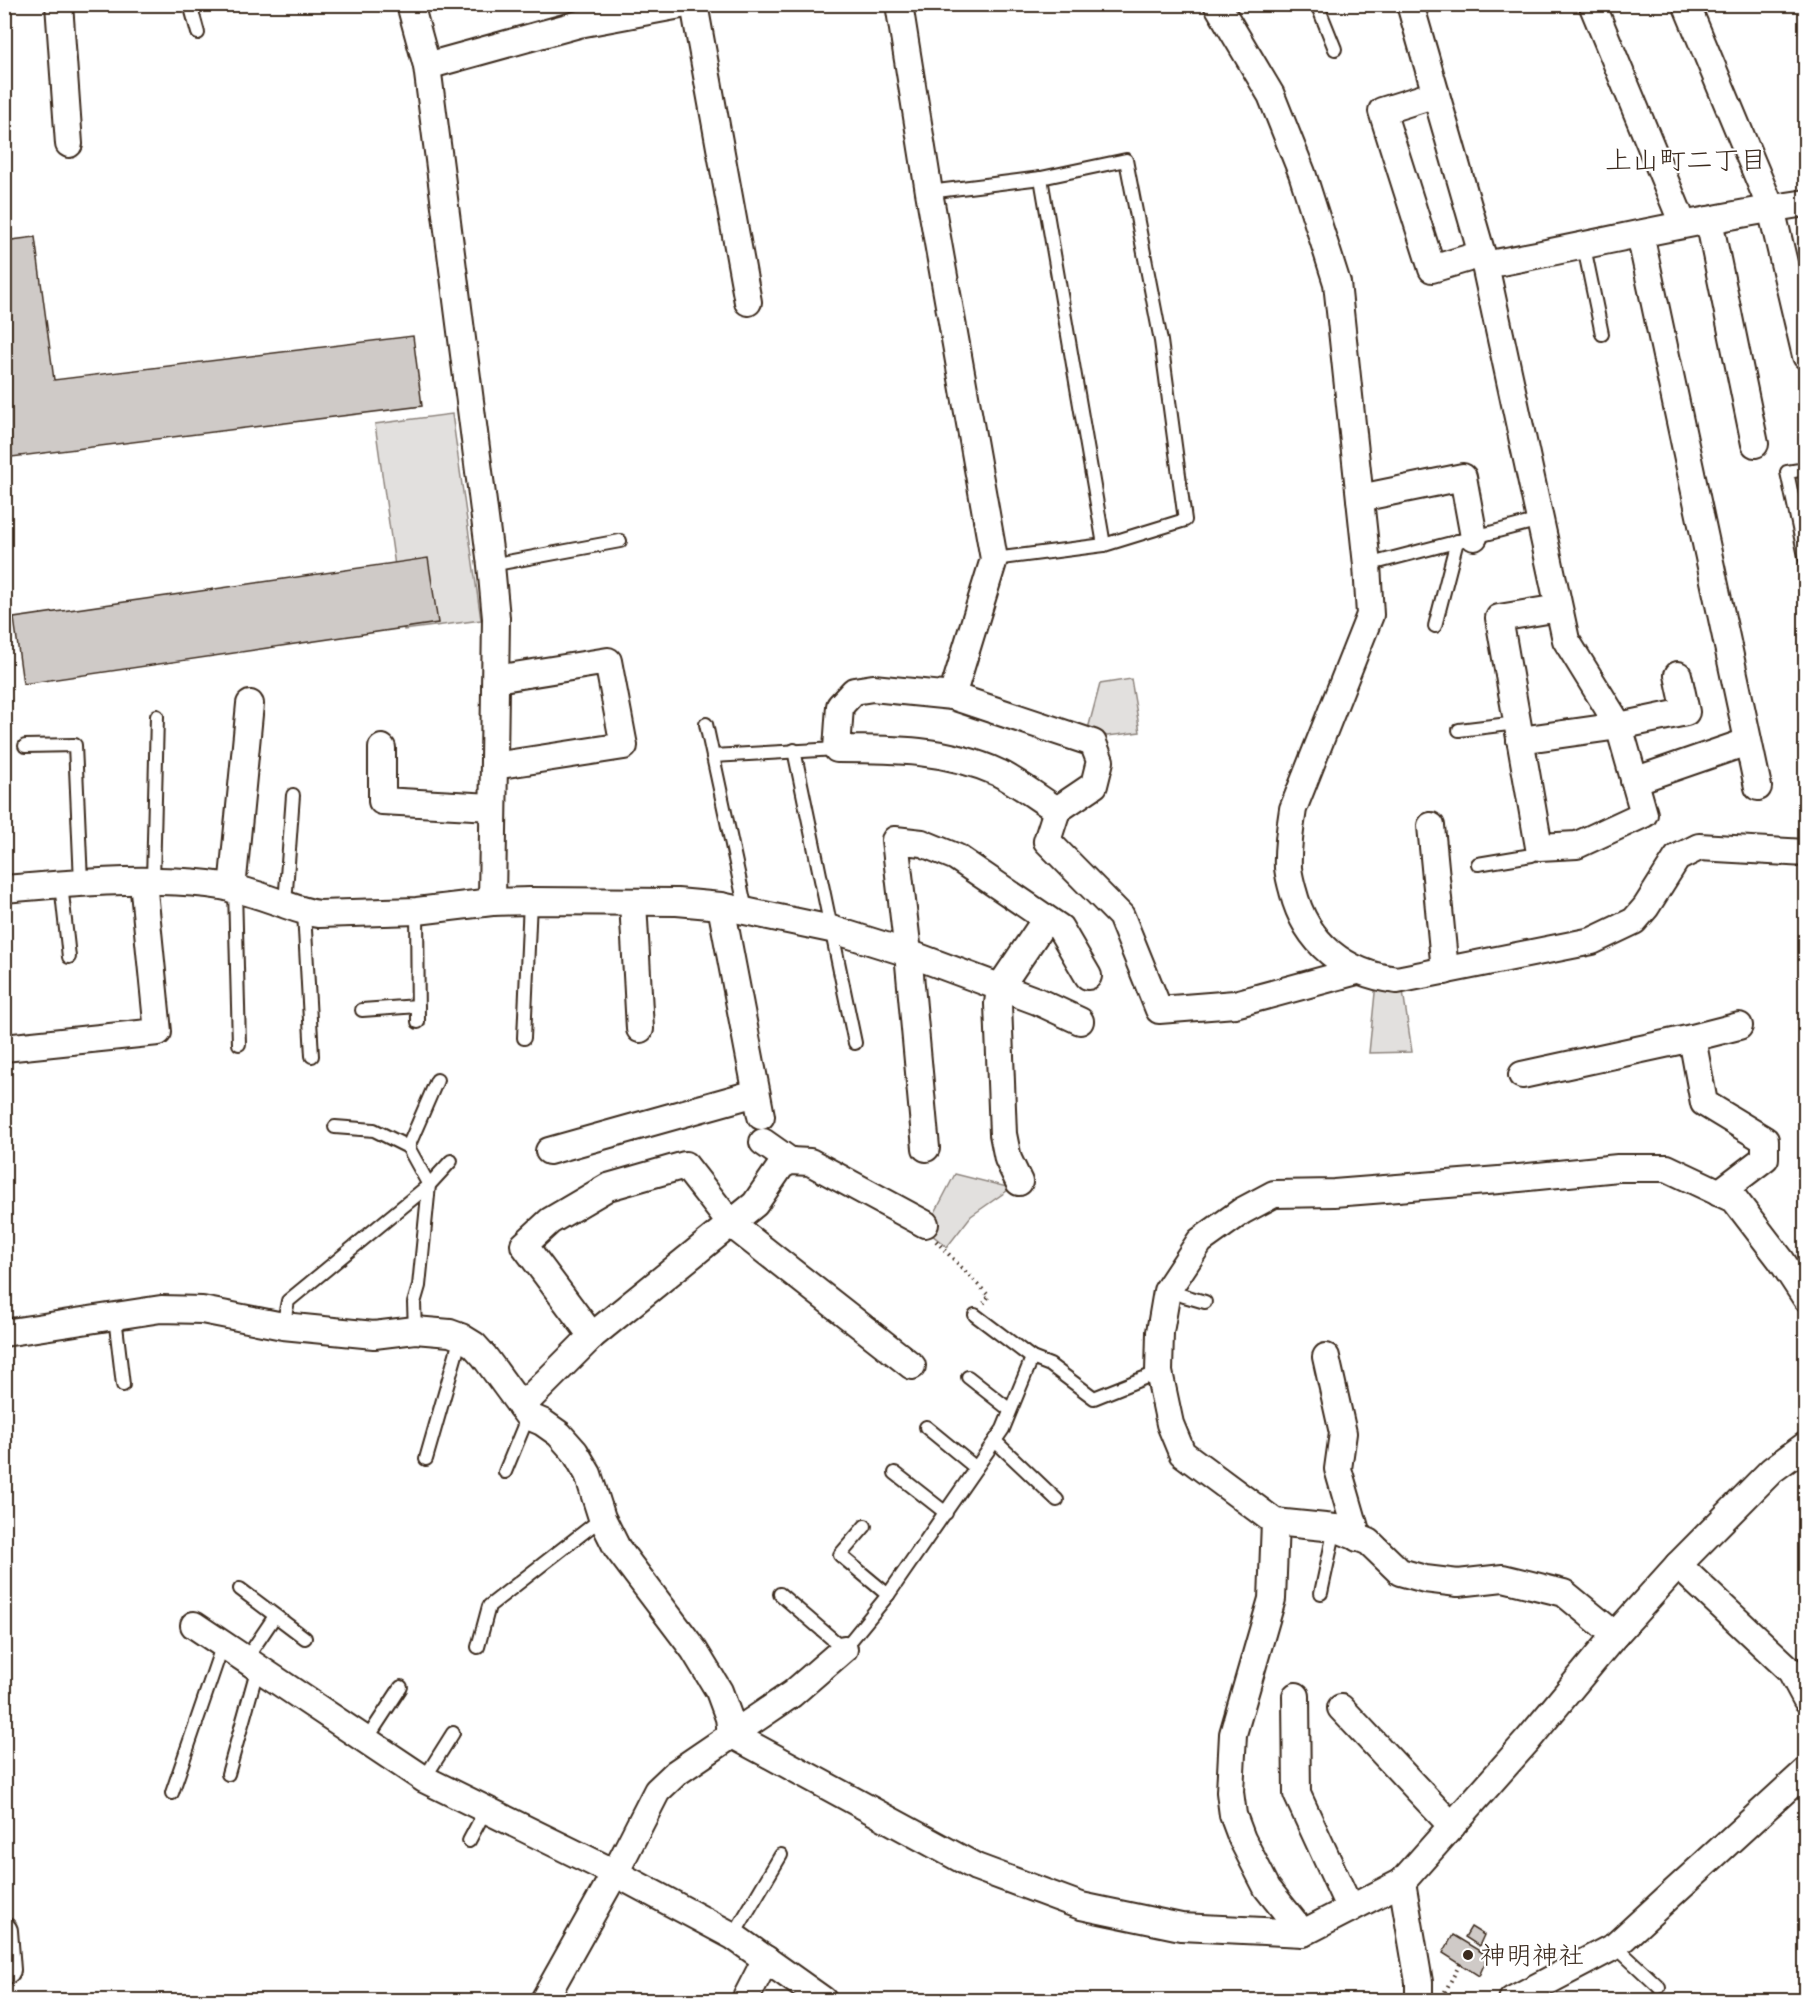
<svg xmlns="http://www.w3.org/2000/svg" width="1810" height="2005" font-family="Itim,'Klee One',sans-serif">
<style>
.green{fill:#e2e0de;stroke:#8e857e;stroke-width:1.5}
.building{fill:#cfcac7;stroke:#3b2a1e;stroke-width:1.5}
.lines{fill:none;stroke-linecap:round;stroke-linejoin:round}
.service-casing{stroke:#3b2a1e;stroke-width:16}
.minor-casing{stroke:#3b2a1e;stroke-width:30}
.path{stroke:#3b2a1e;stroke-width:4;stroke-dasharray:1.5 4.5;stroke-linecap:butt}
.service{stroke:#fff;stroke-width:12}
.minor{stroke:#fff;stroke-width:26}
.poi-dot{fill:#3b2a1e;stroke:#fff;stroke-width:2}
.labels{text-anchor:middle;dominant-baseline:central;stroke-width:4.5;stroke-linejoin:round;paint-order:stroke}
.poi-label{font-size:26px;fill:#3b2a1e;stroke:#fff;text-anchor:start}
.neighbourhood-label{font-size:27px;fill:#3b2a1e;stroke:#fff}
</style>
<rect width="100%" height="100%" fill="#fff"/>
<filter id="ink" filterUnits="userSpaceOnUse"><feTurbulence type="fractalNoise" baseFrequency=".0167" numOctaves="2"/><feDisplacementMap in="SourceGraphic" scale="12" xChannelSelector="R" yChannelSelector="G"/><feConvolveMatrix kernelMatrix="1 2 1 2 8 2 1 2 1" color-interpolation-filters="sRGB"/></filter>
<g filter="url(#ink)">
<!-- green -->
<g class="green">
<polygon points="452,414 481,620 404,630 375,424"/>
<polygon points="1131,679 1140,732 1107,736 1088,729 1100,684"/>
<polygon points="1376,983 1402,984 1412,1052 1369,1053"/>
<polygon points="955,1174 1011,1188 971,1216 947,1247 926,1230"/>
</g>
<!-- building -->
<g class="building">
<polygon points="35,237 54,380 413,336 422,406 4,458 4,241"/>
<polygon points="428,558 438,623 23,684 14,618"/>
<polygon points="1471,1927 1484,1935 1479,1946 1465,1937"/>
<polygon points="1453,1935 1488,1956 1479,1976 1443,1953"/>
</g>
<g class="lines">
<!-- service casing -->
<g class="service-casing">
<g id="service">
<polyline points="190,4 198,33"/>
<polyline points="1317,4 1335,49"/>
<polyline points="1041,178 1104,545"/>
<polyline points="929,192 1041,178 1126,160 1161,341 1185,520 1104,545 994,559"/>
<polyline points="1584,247 1602,334"/>
<polyline points="1806,469 1787,472 1806,561"/>
<polyline points="491,565 620,541"/>
<polyline points="1367,565 1540,520"/>
<polyline points="1435,626 1457,541"/>
<polyline points="706,724 746,910"/>
<polyline points="1459,730 1517,723"/>
<polyline points="25,746 75,745 81,882"/>
<polyline points="794,750 855,1043"/>
<polyline points="713,756 837,749"/>
<polyline points="1478,864 1532,855 1539,847"/>
<polyline points="153,881 157,716"/>
<polyline points="61,884 69,957"/>
<polyline points="235,890 239,1044"/>
<polyline points="285,904 293,795"/>
<polyline points="417,911 418,1022"/>
<polyline points="304,912 312,1056"/>
<polyline points="362,1010 418,1006"/>
<polyline points="524,1038 530,901"/>
<polyline points="335,1127 374,1130 408,1147 429,1185 419,1286 414,1303 415,1330"/>
<polyline points="408,1147 437,1080"/>
<polyline points="1167,1291 1205,1302"/>
<polyline points="975,1315 1032,1358 1050,1365 1094,1398 1159,1372"/>
<polyline points="115,1317 123,1385"/>
<polyline points="283,1326 288,1301 429,1185 451,1161"/>
<polyline points="968,1377 1010,1410"/>
<polyline points="926,1427 976,1468"/>
<polyline points="995,1441 1057,1500"/>
<polyline points="426,1459 461,1337"/>
<polyline points="505,1472 528,1416"/>
<polyline points="895,1473 946,1513"/>
<polyline points="865,1526 840,1555 888,1595"/>
<polyline points="240,1589 305,1638"/>
<polyline points="1321,1593 1335,1528"/>
<polyline points="780,1594 844,1649 888,1595 1003,1429 1032,1358"/>
<polyline points="478,1647 489,1606 602,1518"/>
<polyline points="246,1659 275,1616"/>
<polyline points="367,1739 401,1687"/>
<polyline points="228,1774 258,1667"/>
<polyline points="424,1779 453,1733"/>
<polyline points="172,1793 223,1644"/>
<polyline points="469,1841 486,1809"/>
<polyline points="733,1936 781,1855"/>
<polyline points="1615,1946 1659,1987"/>
</g>
</g>
<!-- minor casing -->
<g class="minor-casing">
<g id="minor">
<polyline points="59,4 69,144"/>
<polyline points="410,4 427,66 491,565 496,618 492,902"/>
<polyline points="694,4 748,302"/>
<polyline points="899,4 929,192 994,559 952,696"/>
<path d="M1217,4L1271,95L1302,173L1337,283L1367,565L1370,615L1293,809C1290,828 1287,848 1288,868C1289,876 1291,884 1293,891C1306,943 1345,974 1397,980L1592,941L1634,921L1646,907L1677,858L1699,847L1806,853"/>
<polyline points="1410,4 1485,265 1566,640 1619,726 1644,814 1577,845 1539,847 1499,618 1559,608"/>
<polyline points="1592,4 1683,224"/>
<polyline points="1686,4 1771,208 1806,356"/>
<polyline points="427,66 579,24 686,4"/>
<polyline points="1436,94 1382,111 1432,269 1482,254"/>
<polyline points="1709,220 1755,444"/>
<polyline points="1640,234 1758,787"/>
<path d="M1485,265C1592,245 1698,219 1806,203"/>
<polyline points="1360,498 1463,477 1474,537"/>
<path d="M873,688L952,696L1093,743L1100,761L1094,785L1057,810C1038,798 1019,783 999,773C947,749 893,749 837,749L840,706L854,691Z"/>
<polyline points="1520,740 1619,726 1686,712 1678,675"/>
<polyline points="382,748 382,801 492,807"/>
<polyline points="494,766 624,746 608,661 496,679"/>
<polyline points="1634,781 1747,742"/>
<polyline points="1057,810 1047,841 1121,916 1159,1010 1235,1004 1357,971"/>
<polyline points="1431,826 1445,971"/>
<path d="M4,889C72,883 140,877 208,884C230,886 253,893 275,901C290,906 303,912 319,914L417,911L492,902L530,901L677,902L721,906L831,929L908,953L1037,1001L1080,1021"/>
<polyline points="232,889 250,704"/>
<polyline points="633,902 640,1029"/>
<polyline points="721,906 761,1116"/>
<polyline points="1692,1038 1739,1026"/>
<polyline points="4,1048 158,1032 143,881"/>
<polyline points="1522,1075 1692,1038 1704,1103 1765,1140 1765,1158 1719,1193"/>
<polyline points="763,1142 790,1161"/>
<polyline points="926,1148 908,953 895,840 922,843 956,857 1060,928 1088,976"/>
<polyline points="549,1151 756,1093"/>
<polyline points="1019,1182 1008,1159 1003,1134 998,1004 1000,987 1046,919"/>
<polyline points="4,1333 161,1309 202,1310 283,1326 374,1335 415,1330 450,1333 461,1337 474,1345 484,1356 528,1416 542,1422 559,1434 575,1452 588,1474 602,1518 617,1548 694,1650 719,1691 729,1718 731,1734 976,1867 1081,1906 1181,1927 1303,1933 1402,1882 1528,1740 1615,1635 1678,1565 1772,1470 1806,1445"/>
<polyline points="592,1336 524,1245 550,1221 608,1187 685,1165 731,1224 912,1366"/>
<polyline points="1326,1357 1343,1433 1338,1469 1358,1538"/>
<polyline points="521,1407 592,1336 755,1204 781,1166 790,1161 810,1162 925,1224"/>
<polyline points="1275,1522 1272,1599 1233,1734 1230,1792 1233,1815 1242,1839 1267,1888 1303,1933"/>
<polyline points="1678,1565 1791,1671 1806,1699"/>
<polyline points="194,1625 424,1779 615,1873 733,1936 823,2000"/>
<polyline points="1615,1635 1564,1593 1503,1578 1458,1583 1425,1579 1400,1572 1369,1542 1335,1528 1275,1522 1182,1453 1170,1424 1159,1372 1160,1332 1167,1291 1200,1241 1242,1211 1274,1194 1334,1193 1499,1180 1618,1168 1667,1168 1735,1200 1781,1260 1806,1298"/>
<polyline points="1296,1696 1297,1794 1350,1909"/>
<polyline points="1341,1708 1452,1826"/>
<polyline points="1402,1882 1419,1982 1419,2000"/>
<polyline points="4,1931 7,1970 4,1970"/>
<polyline points="544,2000 615,1873 657,1791 676,1773 792,1694 844,1649"/>
<polyline points="745,2000 766,1959"/>
<polyline points="1512,2000 1615,1946 1806,1771"/>
</g>
</g>
<!-- path -->
<g class="path">
<polyline points="936,1241 989,1296 984,1303"/>
<polyline points="1442,1997 1460,1964"/>
</g>
<!-- service -->
<use href="#service" class="service"/>
<!-- minor -->
<use href="#minor" class="minor"/>
</g>
</g>
<!-- markers -->
<circle class="poi-dot" cx="1468" cy="1955" r="6"/>
<g class="labels">
<!-- poi labels -->
<g class="poi-label">
<text x="1480" y="1955">神明神社</text>
</g>
<!-- neighbourhood labels -->
<g class="neighbourhood-label">
<text x="1686" y="159">上山町二丁目</text>
</g>
</g>
<!-- margin -->
<rect width="1810" height="2005" fill="none" stroke="#fff" stroke-width="24"/>
<rect x="12" y="12" width="1786" height="1981" fill="none" stroke="#3b2a1e" stroke-width="2" filter="url(#ink)"/>
</svg>
